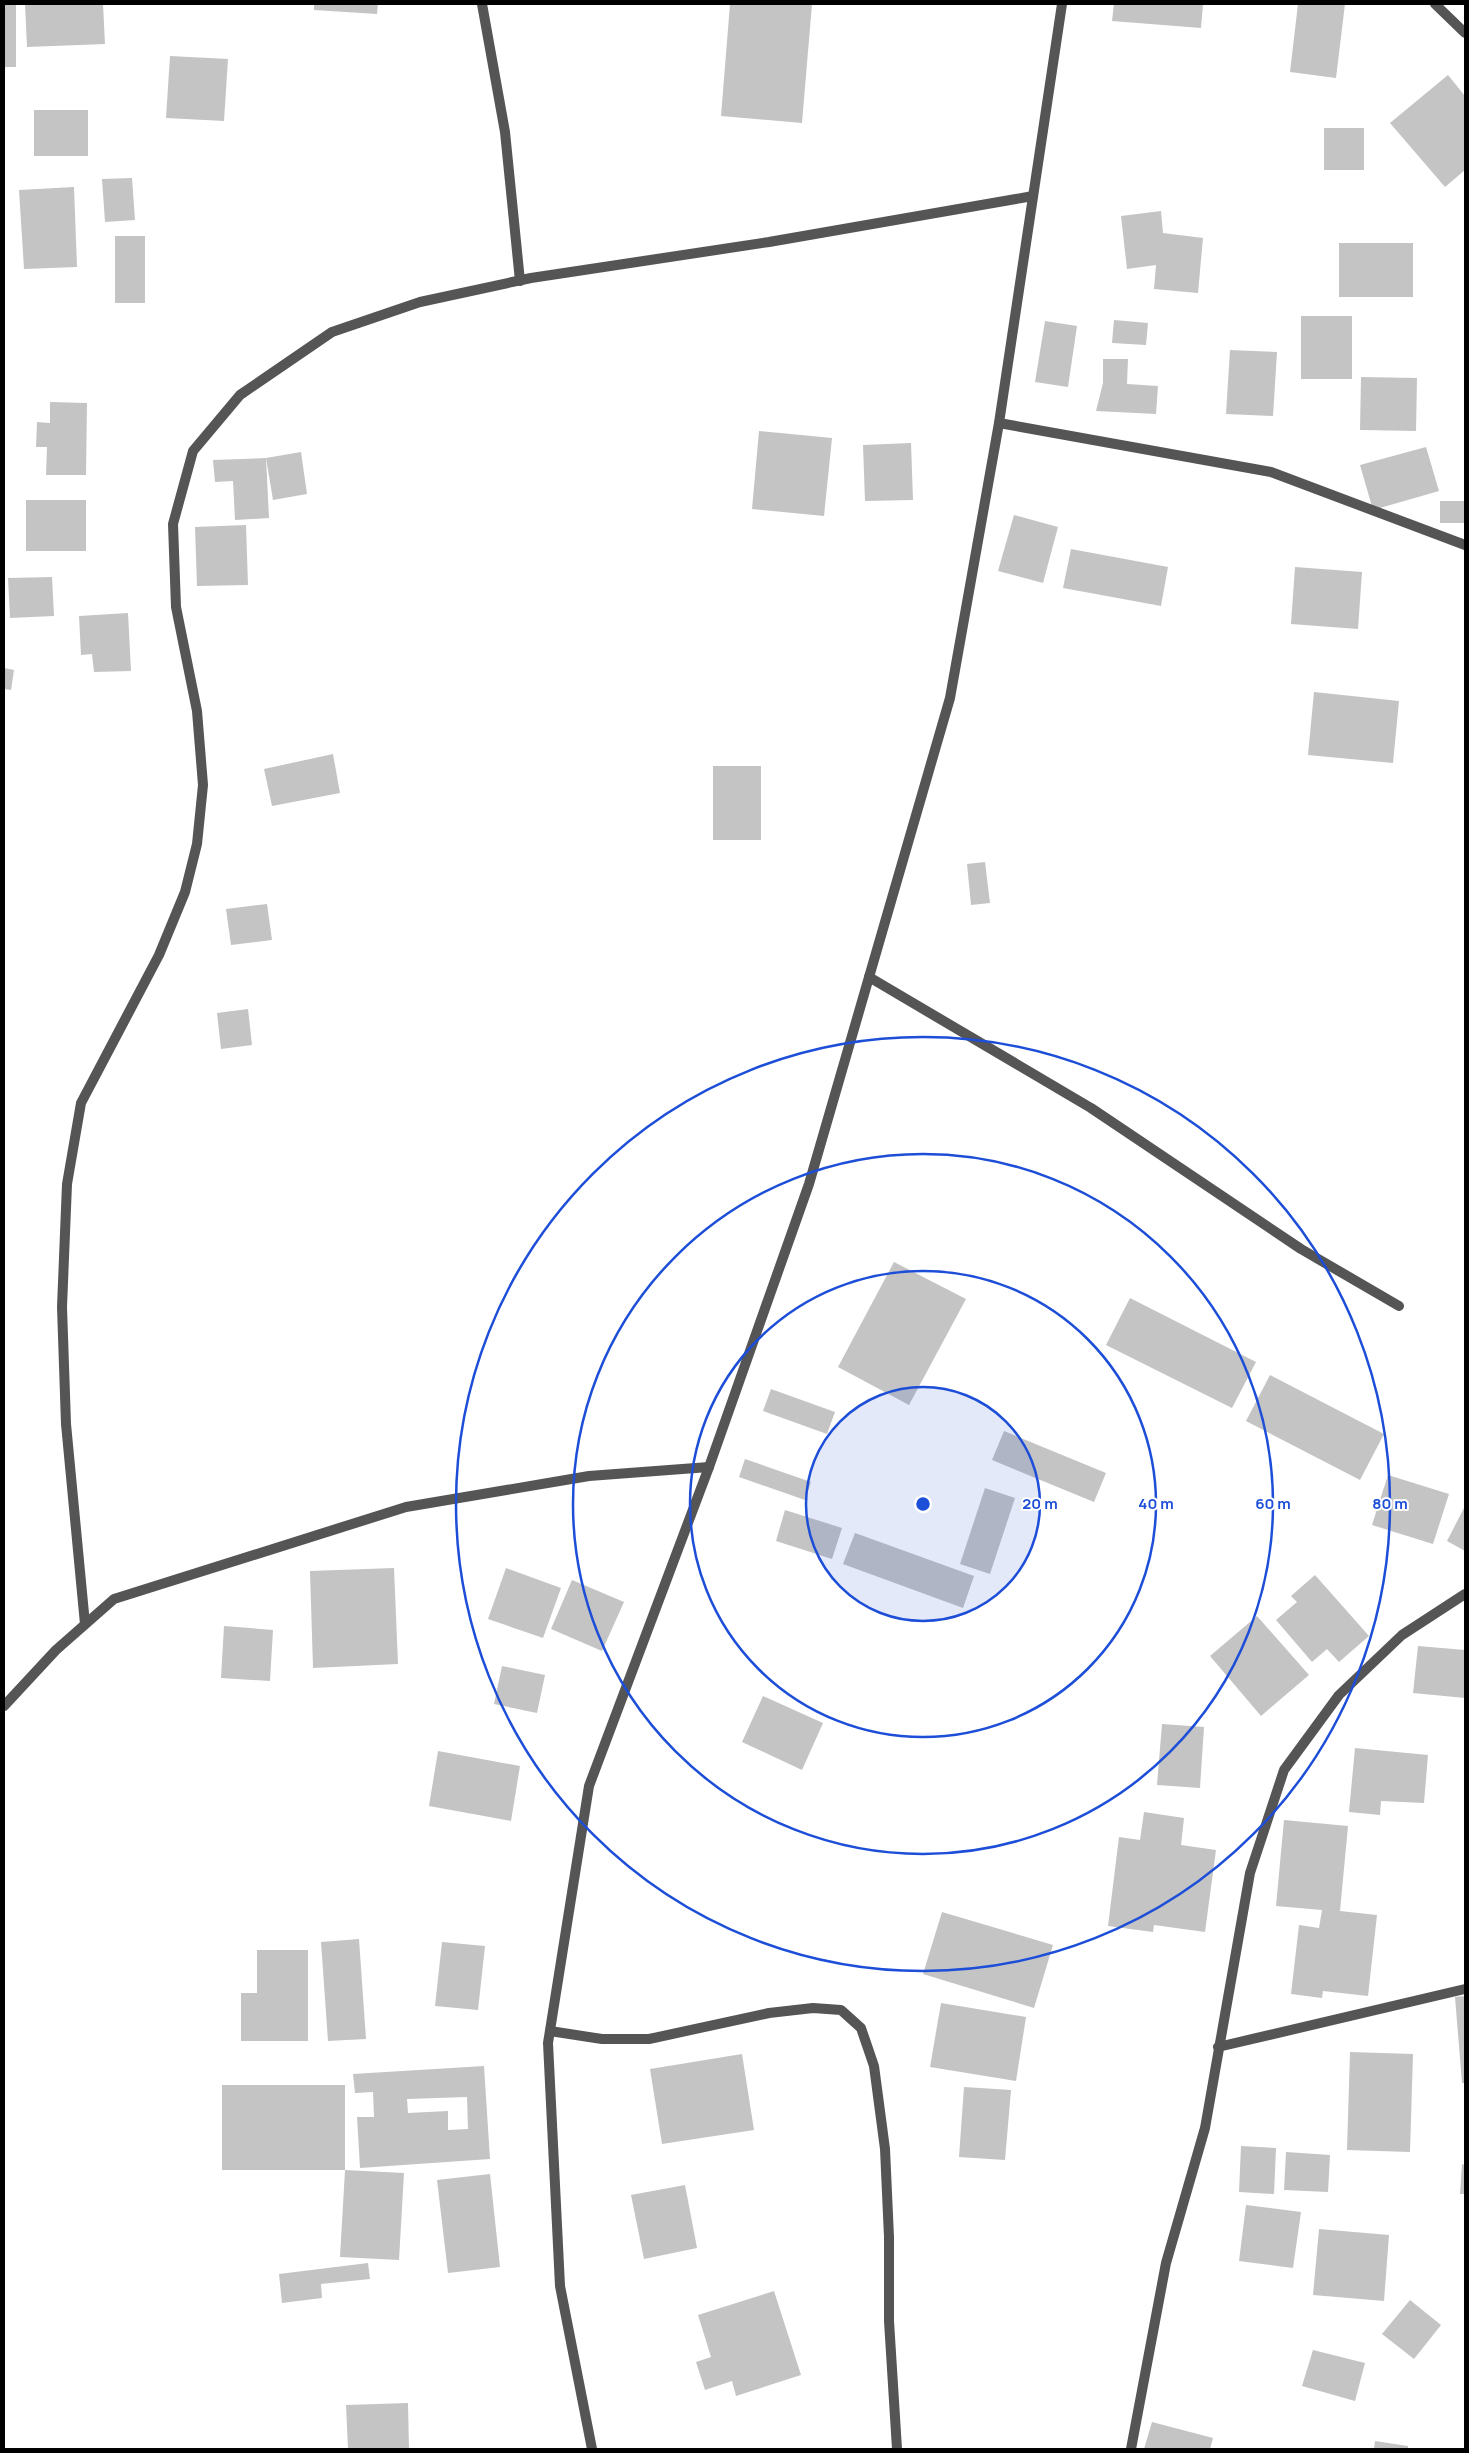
<svg xmlns="http://www.w3.org/2000/svg" width="1469" height="2453" font-family="Manrope,sans-serif">
<style>
.building{fill:#c4c4c4;fill-rule:evenodd}
.lines{fill:none;stroke-linecap:round;stroke-linejoin:round}
.service{stroke:#555;stroke-width:10}
.minor{stroke:#555;stroke-width:10}
.ring{fill:none;stroke:#1d4ed8;stroke-width:2.5}
.centre{fill:#1d4ed8;stroke:#fff;stroke-width:2.5}
.ring-label{font-size:15px;text-anchor:middle;font-weight:bold;fill:#1d4ed8;stroke:#fff;stroke-width:4;stroke-linejoin:round;paint-order:stroke}
</style>
<rect width="100%" height="100%" fill="#fff"/>
<!-- building -->
<g class="building">
<rect x="4" y="4" width="12" height="63"/>
<polygon points="25,4 103,4 105,44 27,47"/>
<polygon points="314,4 378,4 377,14 314,10"/>
<polygon points="730,4 812,4 802,123 721,116"/>
<polygon points="1114,4 1203,4 1201,28 1112,21"/>
<polygon points="1298,4 1345,4 1336,78 1290,72"/>
<polygon points="170,56 228,59 224,121 166,118"/>
<polygon points="1448,75 1465,96 1465,170 1445,187 1390,123"/>
<rect x="34" y="110" width="54" height="46"/>
<rect x="1324" y="128" width="40" height="42"/>
<polygon points="132,178 135,220 105,222 102,179"/>
<polygon points="74,187 77,267 24,269 19,190"/>
<polygon points="1161,211 1163,233 1203,238 1198,293 1154,289 1156,265 1127,269 1121,216"/>
<rect x="115" y="236" width="30" height="67"/>
<rect x="1339" y="243" width="74" height="54"/>
<rect x="1301" y="316" width="51" height="63"/>
<polygon points="1114,320 1148,323 1146,345 1112,343"/>
<polygon points="1045,321 1077,326 1068,387 1035,382"/>
<polygon points="1230,350 1277,352 1273,416 1226,414"/>
<polygon points="1103,359 1128,359 1127,384 1158,386 1156,414 1096,411 1103,383"/>
<polygon points="1361,377 1417,378 1416,431 1360,430"/>
<polygon points="50,402 87,403 86,475 46,475 47,447 36,447 37,422 50,423"/>
<polygon points="759,431 832,438 824,516 752,509"/>
<polygon points="911,443 913,500 865,501 863,445"/>
<polygon points="1426,447 1439,491 1373,510 1360,465"/>
<polygon points="301,452 307,494 273,500 266,458"/>
<polygon points="266,458 269,518 235,520 233,481 215,482 213,460"/>
<rect x="26" y="500" width="60" height="51"/>
<rect x="1440" y="501" width="25" height="22"/>
<polygon points="1014,515 1058,527 1043,583 998,571"/>
<polygon points="246,525 248,585 197,586 195,527"/>
<polygon points="1071,549 1168,567 1161,606 1063,588"/>
<polygon points="1295,567 1362,572 1358,629 1291,624"/>
<polygon points="52,577 54,616 10,618 8,578"/>
<polygon points="128,613 131,671 94,672 92,654 81,655 79,616"/>
<polygon points="4,668 14,670 11,690 4,689"/>
<polygon points="1314,692 1399,701 1393,763 1308,755"/>
<polygon points="333,754 340,793 272,806 264,769"/>
<rect x="713" y="766" width="48" height="74"/>
<polygon points="985,862 990,903 971,905 967,864"/>
<polygon points="267,904 272,940 231,945 226,909"/>
<polygon points="248,1009 252,1045 221,1049 217,1013"/>
<polygon points="894,1262 966,1299 909,1405 838,1367"/>
<polygon points="1130,1298 1256,1362 1232,1408 1106,1345"/>
<polygon points="1270,1375 1384,1434 1360,1480 1246,1421"/>
<polygon points="771,1389 835,1412 827,1434 763,1411"/>
<polygon points="1004,1431 1106,1473 1094,1502 992,1460"/>
<polygon points="745,1459 811,1482 805,1500 739,1477"/>
<polygon points="1388,1475 1449,1494 1433,1544 1372,1525"/>
<polygon points="985,1488 1015,1498 990,1574 960,1564"/>
<polygon points="1465,1506 1465,1551 1447,1541"/>
<polygon points="785,1510 842,1528 832,1559 776,1541"/>
<polygon points="855,1533 974,1576 963,1608 843,1564"/>
<polygon points="394,1568 398,1664 313,1668 310,1571"/>
<polygon points="506,1568 561,1588 543,1638 488,1619"/>
<polygon points="1315,1575 1369,1636 1339,1662 1327,1649 1312,1662 1276,1620 1297,1602 1291,1596"/>
<polygon points="572,1580 624,1602 602,1651 551,1629"/>
<polygon points="1257,1616 1309,1675 1261,1716 1210,1656"/>
<polygon points="224,1626 273,1630 270,1681 221,1678"/>
<polygon points="1418,1646 1465,1650 1465,1698 1413,1693"/>
<polygon points="502,1666 545,1675 537,1713 494,1704"/>
<polygon points="763,1696 823,1723 802,1770 742,1742"/>
<polygon points="1162,1724 1204,1727 1200,1788 1157,1785"/>
<polygon points="1355,1748 1428,1755 1424,1803 1381,1801 1380,1815 1349,1812"/>
<polygon points="438,1751 520,1766 511,1821 429,1806"/>
<polygon points="1144,1812 1184,1818 1181,1845 1216,1850 1205,1932 1154,1925 1153,1932 1108,1926 1119,1837 1140,1840"/>
<polygon points="1284,1820 1348,1826 1340,1911 1377,1915 1368,1996 1323,1991 1322,1998 1291,1994 1299,1925 1319,1928 1322,1910 1276,1906"/>
<polygon points="942,1912 1053,1945 1034,2008 923,1974"/>
<polygon points="359,1939 366,2039 328,2041 321,1942"/>
<polygon points="442,1942 485,1946 478,2010 435,2006"/>
<polygon points="257,1950 308,1950 308,2041 241,2041 241,1993 257,1993"/>
<polygon points="1465,1996 1465,2083 1462,2083 1455,1997"/>
<polygon points="941,2003 1026,2017 1016,2081 930,2067"/>
<polygon points="1350,2052 1413,2054 1410,2152 1347,2150"/>
<polygon points="742,2054 754,2130 662,2144 650,2069"/>
<path d="M484,2066L490,2159L360,2168L357,2117H374L373,2092L355,2093L353,2074ZM467,2097L468,2129L448,2130V2111L408,2113L407,2099Z"/>
<rect x="222" y="2085" width="123" height="85"/>
<polygon points="964,2087 1011,2090 1005,2160 959,2157"/>
<polygon points="1241,2146 1276,2148 1274,2194 1239,2192"/>
<polygon points="1286,2152 1330,2155 1328,2192 1284,2190"/>
<polygon points="1462,2164 1465,2165 1465,2194 1460,2194"/>
<polygon points="345,2170 404,2173 399,2260 340,2257"/>
<polygon points="490,2174 500,2267 448,2273 437,2180"/>
<polygon points="685,2185 697,2248 644,2259 631,2195"/>
<polygon points="1246,2205 1301,2212 1293,2268 1239,2261"/>
<polygon points="1319,2229 1389,2235 1384,2301 1313,2295"/>
<polygon points="368,2263 370,2279 321,2284 322,2298 282,2303 279,2274"/>
<polygon points="774,2291 801,2375 736,2396 732,2381 705,2390 696,2362 711,2357 698,2315"/>
<polygon points="1410,2300 1441,2325 1414,2359 1382,2334"/>
<polygon points="1313,2350 1365,2363 1355,2401 1302,2386"/>
<polygon points="408,2403 409,2449 348,2449 346,2405"/>
<polygon points="1152,2422 1213,2438 1210,2449 1144,2449"/>
<polygon points="1375,2441 1408,2446 1408,2449 1374,2449"/>
</g>
<g class="lines">
<!-- service -->
<polyline class="service" points="869,977 1091,1108 1301,1249 1399,1306"/>
<!-- minor -->
<g class="minor">
<polyline points="482,4 505,132 520,281"/>
<polyline points="1435,4 1465,33"/>
<polyline points="999,423 1271,472 1465,545"/>
<polyline points="85,1624 66,1424 62,1307 67,1184 81,1103 159,955 185,892 197,844 203,785 197,711 176,607 173,524 193,451 240,395 332,332 420,302 531,278 769,242 1033,196"/>
<polyline points="4,1706 56,1650 114,1599 406,1507 589,1476 709,1467"/>
<polyline points="550,2031 602,2039 649,2039 769,2013 813,2008 841,2010 861,2028 874,2066 885,2149 889,2237 889,2321 897,2449"/>
<polyline points="1218,2047 1465,1989"/>
<polyline points="592,2449 560,2286 548,2043 589,1786 709,1467 809,1184 950,698 999,423 1062,4"/>
<polyline points="1131,2449 1166,2263 1205,2128 1250,1873 1284,1770 1339,1695 1402,1635 1465,1594"/>
</g>
</g>
<!-- distance rings -->
<circle cx="923" cy="1504" r="117" fill="#1d4ed8" fill-opacity=".12"/>
<g class="ring">
<circle cx="923" cy="1504" r="117"/>
<circle cx="923" cy="1504" r="233"/>
<circle cx="923" cy="1504" r="350"/>
<circle cx="923" cy="1504" r="467"/>
</g>
<circle cx="923" cy="1504" r="8" class="centre"/>
<g class="ring-label">
<text x="1040" y="1509">20 m</text>
<text x="1156" y="1509">40 m</text>
<text x="1273" y="1509">60 m</text>
<text x="1390" y="1509">80 m</text>
</g>
<!-- border -->
<rect width="1469" height="2453" fill="none" stroke="#000000" stroke-width="10"/>
</svg>
